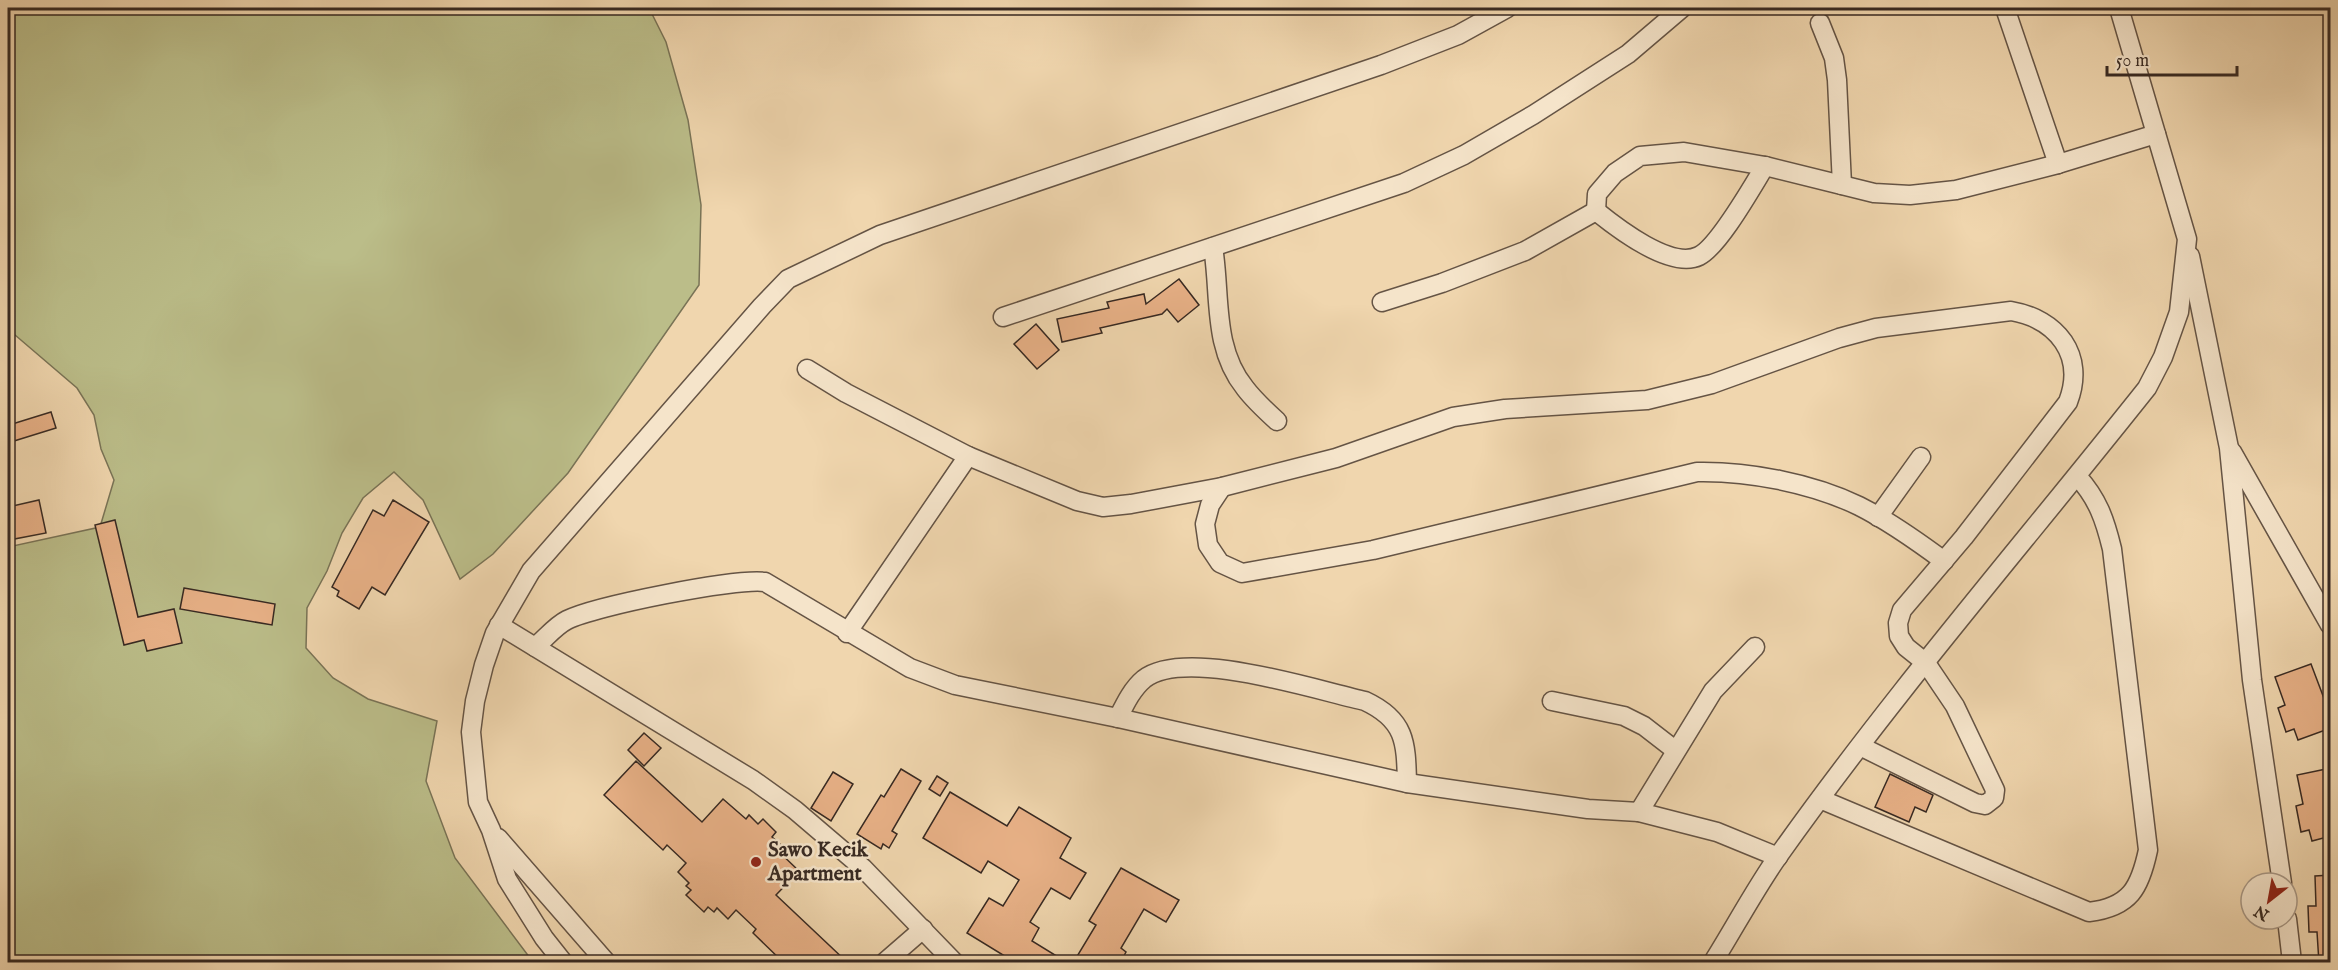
<svg xmlns="http://www.w3.org/2000/svg" width="2338" height="970" font-family="'IM FELL English',serif">
<style>
.green{fill:#bbbd89;stroke:#797356;stroke-width:1.5}
.building{fill:#e8b187;stroke:#372922;stroke-width:1.5}
.lines{fill:none;stroke-linecap:round;stroke-linejoin:round}
.minor-casing{stroke:#655445;stroke-width:21}
.minor{stroke:#f5e4ca;stroke-width:18}
.poi-dot{fill:#8f2418;stroke:#f5e4ca;stroke-width:2}
.labels{text-anchor:middle;dominant-baseline:central;stroke-width:5;stroke-linejoin:round;paint-order:stroke}
.poi-label{font-size:21px;font-weight:bold;fill:#372922;stroke:#f5e4ca;text-anchor:start}
</style>
<rect width="100%" height="100%" fill="#f0d6ae"/>
<filter id="stains"><feTurbulence type="fractalNoise" baseFrequency=".00333" numOctaves="4"/><feColorMatrix values="0 0 0 0 .2 0 0 0 0 .09 0 0 0 0 .02 0 0 0 .5 -.17"/></filter>
<radialGradient id="worn" r=".72"><stop offset=".6" stop-color="#630" stop-opacity="0"/><stop offset="1" stop-color="#630" stop-opacity=".3"/></radialGradient>
<!-- green -->
<polygon class="green" points="8,8 649,8 666,42 688,120 701,205 699,285 568,473 493,554 460,579 423,500 394,472 363,498 342,533 327,571 307,608 306,648 333,678 368,699 437,721 426,781 455,858 533,962 8,962 8,547 100,527 114,480 101,449 94,415 77,388 8,329"/>
<!-- building -->
<g class="building">
<polygon points="1179,279 1199,305 1178,322 1167,309 1162,314 1100,328 1102,333 1062,342 1057,319 1109,308 1107,302 1144,294 1146,304"/>
<polygon points="1036,324 1059,350 1037,369 1014,344"/>
<polygon points="51,412 56,428 14,441 9,425"/>
<polygon points="39,500 46,533 9,540 8,507"/>
<polygon points="393,500 429,522 385,595 372,587 359,609 337,596 339,591 332,587 373,510 384,516"/>
<polygon points="115,520 138,617 174,609 182,643 147,651 144,640 124,645 95,525"/>
<polygon points="184,588 275,604 272,625 180,609"/>
<polygon points="2311,664 2331,717 2331,728 2298,740 2294,729 2286,732 2278,708 2285,705 2275,677"/>
<polygon points="644,733 661,748 644,766 628,750"/>
<polygon points="636,761 702,822 723,799 746,819 749,815 758,824 763,819 776,832 772,837 780,844 776,849 799,871 776,895 848,963 784,963 753,933 756,929 736,910 728,919 717,908 714,912 708,907 704,912 686,895 691,890 686,886 689,883 678,872 686,863 667,845 663,850 604,795"/>
<polygon points="2331,768 2331,836 2312,841 2309,830 2301,832 2296,806 2303,804 2297,775"/>
<polygon points="901,769 921,781 892,831 897,834 889,848 883,844 881,849 857,834 881,795 884,797"/>
<polygon points="833,772 853,784 831,821 811,808"/>
<polygon points="1890,774 1933,795 1926,812 1915,807 1909,822 1875,807"/>
<polygon points="937,776 948,783 940,796 929,789"/>
<polygon points="950,792 1007,826 1019,807 1071,838 1060,858 1086,873 1070,899 1051,888 1030,922 1039,928 1032,941 1068,963 1016,963 967,933 989,898 1003,906 1019,880 988,861 981,873 923,838"/>
<polygon points="1121,868 1179,900 1166,922 1144,909 1121,948 1126,952 1120,963 1073,963 1096,925 1089,921"/>
<polygon points="2331,875 2331,963 2319,963 2317,932 2309,932 2308,906 2316,906 2315,876"/>
</g>
<g class="lines">
<!-- minor casing -->
<g class="minor-casing">
<g id="minor">
<polyline points="2005,8 2058,164"/>
<polyline points="1820,23 1834,58 1837,80 1842,185"/>
<polyline points="1596,211 1597,194 1615,173 1640,156 1684,152 1765,166 1874,193 1910,195 1956,190 2058,164 2156,134"/>
<path d="M1596,211C1617,228 1671,270 1699,256C1719,246 1752,187 1765,166"/>
<path d="M1213,247C1221,295 1212,347 1245,388C1254,400 1266,411 1277,421"/>
<polyline points="2190,256 2229,448 2252,680 2282,883"/>
<polyline points="1382,302 1442,283 1525,251 1596,211"/>
<polyline points="1003,317 1404,183 1464,155 1533,115 1628,54 1682,8"/>
<path d="M807,369L846,393L968,456L1077,501L1103,507L1131,504L1222,487L1336,458L1453,417L1505,409L1647,400L1712,384L1839,338L1876,328L2011,311C2057,319 2086,355 2068,402L1964,537L1902,610L1898,623L1899,636L1906,647L1926,663L1955,706L1995,790L1994,798L1985,805L1975,803L1862,747"/>
<polyline points="2232,452 2330,625"/>
<path d="M1222,487L1210,505L1205,524L1208,545L1220,563L1242,573L1373,550L1697,472C1748,471 1812,483 1859,506C1889,521 1917,541 1944,561"/>
<polyline points="1878,517 1921,457"/>
<polyline points="499,625 753,780 795,810 863,868 954,962"/>
<polyline points="847,633 968,456"/>
<path d="M535,647C545,639 555,626 567,620C595,606 735,578 765,582L910,668L955,685L1118,718L1407,783L1588,809L1639,812L1717,832L1778,857"/>
<polyline points="1552,701 1624,716 1644,726 1675,750"/>
<path d="M1118,718C1125,704 1132,689 1144,679C1185,647 1315,690 1365,701C1406,720 1406,743 1407,783"/>
<path d="M1820,799L2089,912C2130,907 2140,888 2148,850L2112,549C2105,520 2098,499 2077,476"/>
<polyline points="1639,812 1713,691 1755,647"/>
<polyline points="498,838 606,962"/>
<polyline points="2287,919 2292,962"/>
<polyline points="563,962 544,938 507,879 491,830 478,802 471,732 475,701 484,665 495,633 531,571 762,306 788,279 880,235 1381,65 1458,35 1507,8"/>
<polyline points="885,962 923,929"/>
<path d="M1713,962C1735,927 1755,889 1779,855C1894,693 2024,543 2147,388L2163,357L2179,312L2187,239L2119,8"/>
</g>
</g>
<!-- minor -->
<use href="#minor" class="minor"/>
</g>
<!-- markers -->
<circle class="poi-dot" cx="756" cy="862" r="6"/>
<g class="labels">
<!-- poi labels -->
<g class="poi-label">
<text x="768" y="850">Sawo Kecik<tspan x="768" dy="24">Apartment</tspan></text>
</g>
</g>
<!-- margin -->
<rect width="2338" height="970" fill="none" stroke="#f0d6ae" stroke-width="30"/>
<rect x="9" y="9" width="2320" height="952" fill="none" stroke="#372922" stroke-width="3"/>
<rect x="15" y="15" width="2308" height="940" fill="none" stroke="#372922" stroke-width="1.5"/>
<!-- north arrow -->
<g transform="translate(2269 901) rotate(211)"><circle r="28" fill="#f5e4ca" stroke="#a99987" stroke-width="1.5"/>
<path d="M0-4.5L10 22L0 15L-10 22Z" fill="#8f2418"/>
<text y="-9" font-size="16" font-weight="bold" text-anchor="middle" fill="#372922">N</text>
</g>
<!-- scale -->
<path d="M2107 66v9h130v-9" fill="none" stroke="#372922" stroke-width="3"/>
<text x="2116" y="66" font-size="18" fill="#372922" stroke="#f5e4ca" stroke-width="4.5" paint-order="stroke">50 m</text>
<rect width="100%" height="100%" filter="url(#stains)"/>
<rect width="100%" height="100%" fill="url(#worn)"/>
</svg>
